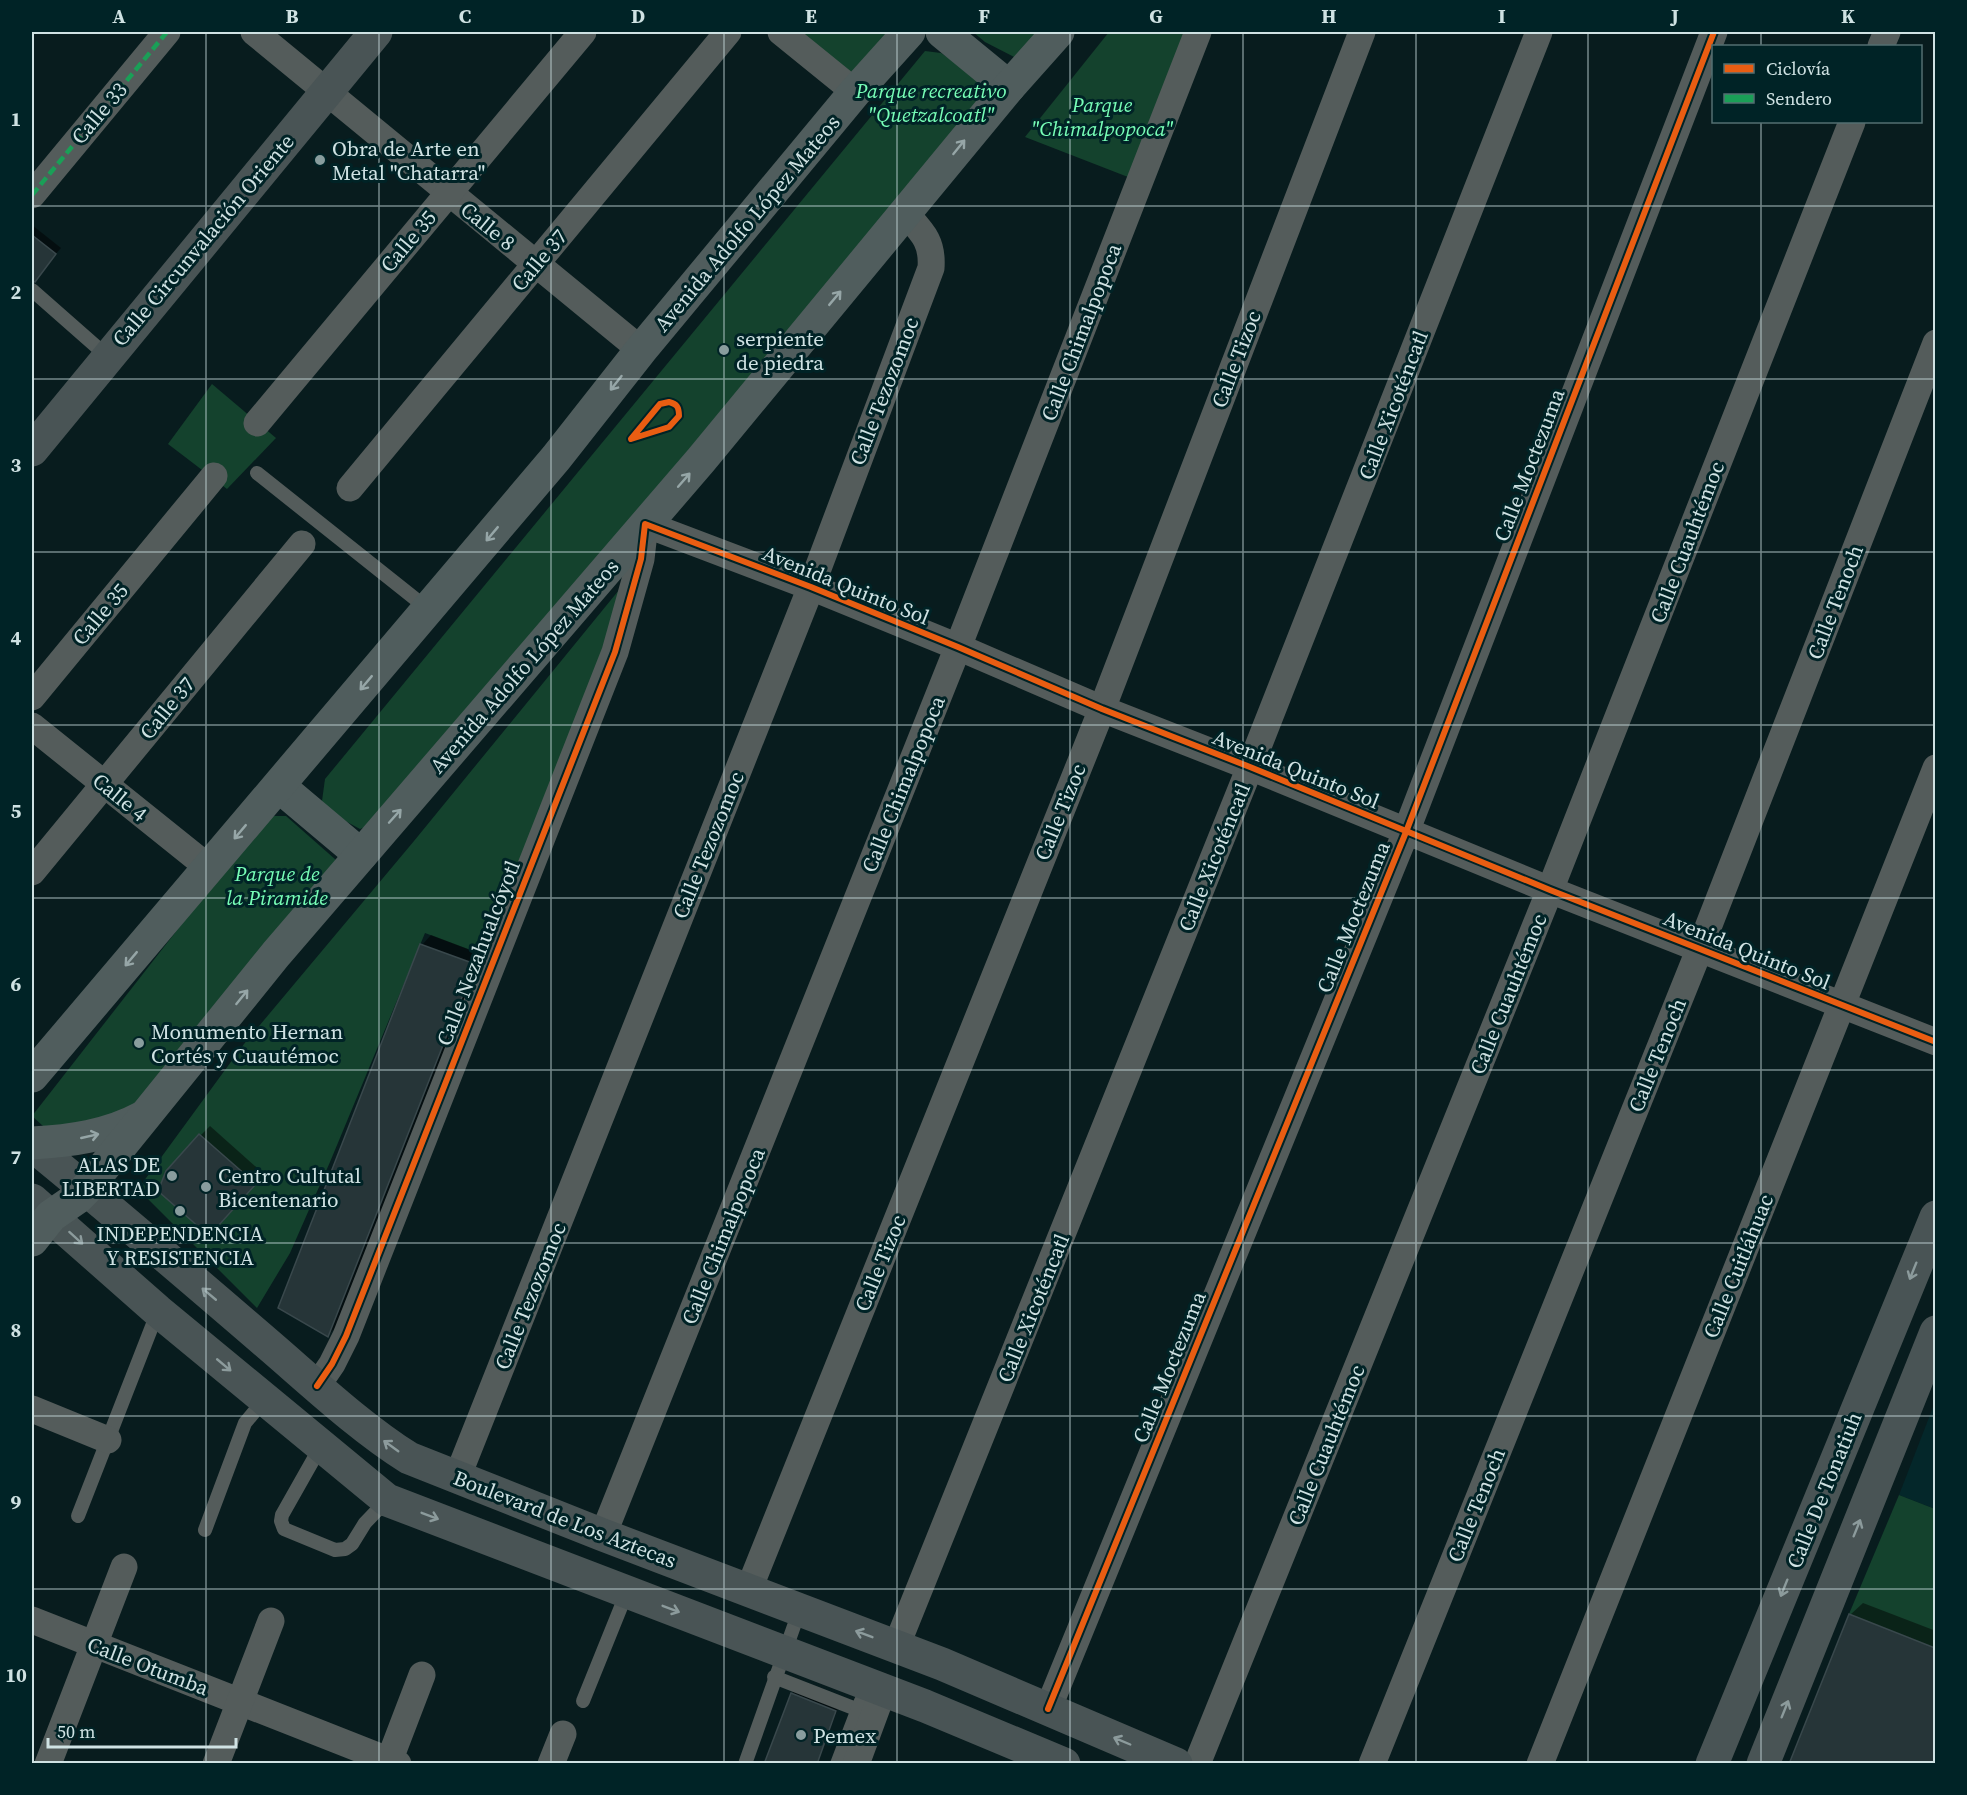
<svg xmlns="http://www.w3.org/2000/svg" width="1967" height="1795" font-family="'Source Serif 4',serif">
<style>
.built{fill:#04272a}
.green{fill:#14422d}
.shadow{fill:#0007}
.building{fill:#263538;stroke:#39484c;stroke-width:1.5}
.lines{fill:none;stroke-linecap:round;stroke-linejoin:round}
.lane{stroke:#545c5b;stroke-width:14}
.street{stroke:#545c5b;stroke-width:27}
.secondary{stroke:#495455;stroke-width:33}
.primary{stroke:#505d5d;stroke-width:33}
.quiet{stroke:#1a9f57;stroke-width:4.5;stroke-dasharray:9 4.5;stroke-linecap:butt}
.cycleway-casing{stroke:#002326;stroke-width:10}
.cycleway{stroke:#e95d12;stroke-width:6}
.oneway{stroke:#96a6a7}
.oneway2{stroke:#8c9b9c}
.grid{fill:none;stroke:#cfe2e3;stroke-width:1.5;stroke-opacity:0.55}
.poi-dot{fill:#899d9e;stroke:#002326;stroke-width:2}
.labels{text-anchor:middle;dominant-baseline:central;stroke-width:6;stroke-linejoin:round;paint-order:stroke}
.park-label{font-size:21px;font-style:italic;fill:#77feb7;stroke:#002326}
.street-label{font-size:21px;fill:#cfe2e3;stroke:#002326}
.poi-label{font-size:21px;fill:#cfe2e3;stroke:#002326;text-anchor:start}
.neatline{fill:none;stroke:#cfe2e3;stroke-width:2}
.grid-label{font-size:20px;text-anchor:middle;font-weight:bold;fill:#cfe2e3}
</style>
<rect width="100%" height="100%" fill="#081c1e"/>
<!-- built -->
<polygon class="built" points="1935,1402 1935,1509 1899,1495"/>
<!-- green -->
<g class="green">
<polygon points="769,32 903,32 847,98"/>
<polygon points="973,32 1049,32 1024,62 985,42"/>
<polygon points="1109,32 1185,32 1128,177 1025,137"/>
<polygon points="925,51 941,53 980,79 985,87 983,97 378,822 360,829 338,817 322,801 325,779"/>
<polygon points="212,384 276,438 227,489 168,444"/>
<polygon points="619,590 635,593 486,956 425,933 330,1162 290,1253 257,1308 138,1189 244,1044 414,841"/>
<polygon points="274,816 286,816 336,860 137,1122 54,1136 32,1116 260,824"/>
<polygon points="1899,1495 1935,1509 1935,1648 1849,1614"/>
</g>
<!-- shadow -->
<g class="shadow">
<polygon points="32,225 61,248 41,271 32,264"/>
<polygon points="431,935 484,955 337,1326 327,1336 280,1307 422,945"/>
<polygon points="210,1126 264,1174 219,1225 201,1135"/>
<polygon points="1863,1603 1936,1631 1936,1764 1791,1764 1850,1615"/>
<polygon points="794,1691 838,1708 817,1764 792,1694"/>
</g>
<!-- building -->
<g class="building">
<polygon points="32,235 56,254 35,282 32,281"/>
<polygon points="420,944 475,964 328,1337 278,1308"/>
<polygon points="199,1134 256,1184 209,1236 158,1191 166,1171"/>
<polygon points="1849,1614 1935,1648 1935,1764 1789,1764"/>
<polygon points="791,1693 836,1711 817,1764 764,1764"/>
</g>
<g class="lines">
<!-- lane -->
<g class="lane">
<polyline points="32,290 107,356"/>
<polyline points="257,473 428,609"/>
<polyline points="321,1446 282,1515 281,1521 284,1529 335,1550 345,1549 352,1544 365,1523 387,1500"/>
<polyline points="78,1516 158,1311"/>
<polyline points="205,1530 245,1423 265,1399"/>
<polyline points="774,1677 874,1716"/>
<polyline points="583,1701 627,1592"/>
<polyline points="745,1764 800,1609"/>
<polyline points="837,1764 861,1701"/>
</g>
<!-- street -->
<g class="street">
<polyline points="254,32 641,350"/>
<polyline points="781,32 855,92"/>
<polyline points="1881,46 1887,32"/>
<polyline points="32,195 167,32"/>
<polyline points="257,423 583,32"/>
<polyline points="350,488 728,32"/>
<polyline points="32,697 214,476"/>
<polyline points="32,726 209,868"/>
<polyline points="32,872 302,544"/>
<polyline points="317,1386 332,1364 346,1336 615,652 641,559 645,524 811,587 958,647 1102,709 1250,767 1550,890 1936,1042"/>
<polyline points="32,1409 108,1440"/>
<path d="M457,1478L811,587L931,268C933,241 922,232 905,213"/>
<polyline points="603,1535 958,647 1198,32"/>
<polyline points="749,1589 1102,709 1362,32"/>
<polyline points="32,1620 398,1764"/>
<polyline points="896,1647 1250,767 1539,32"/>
<polyline points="1048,1709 1406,832 1714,32"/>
<polyline points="48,1764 124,1567"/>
<polyline points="216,1764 271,1621"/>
<polyline points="388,1764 422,1675"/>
<polyline points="551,1764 563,1734"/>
<polyline points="856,1764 883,1691"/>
<polyline points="1197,1764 1550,890 1852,122"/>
<polyline points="1372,1764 1700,948 1936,343"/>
<polyline points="1540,1764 1936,768"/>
</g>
<!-- secondary -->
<g class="secondary">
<polyline points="32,450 376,32"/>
<path d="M32,1145C112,1210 191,1278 270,1346C313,1383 361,1428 409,1458L603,1535L942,1664L1176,1764"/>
<polyline points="32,1200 158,1311 387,1500 925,1706 1064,1764"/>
<polyline points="1712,1764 1936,1217"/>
<polyline points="1763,1764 1936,1332"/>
</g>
<!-- primary -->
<g class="primary">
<polyline points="942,32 1009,87"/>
<polyline points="279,786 361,855"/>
<polyline points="32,1076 556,458 641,350 855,92 909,32"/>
<path d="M32,1143C70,1141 108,1136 143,1117"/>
<polyline points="32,1240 51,1216 77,1198 86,1189 276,954 701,460 1009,87 1058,32"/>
</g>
<!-- quiet -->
<polyline class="quiet" points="32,195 167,32"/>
<!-- cycleway casing -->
<g class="cycleway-casing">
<g id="cycleway">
<path d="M669,402C677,404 679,407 679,416L669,427L631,439L660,404Z"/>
<polyline points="317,1386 332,1364 346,1336 615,652 641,559 645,524 811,587 958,647 1102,709 1250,767 1550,890 1936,1042"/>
<polyline points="1048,1709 1406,832 1714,32"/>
</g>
</g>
<!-- cycleway -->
<use href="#cycleway" class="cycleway"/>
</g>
<!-- one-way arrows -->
<defs><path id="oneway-shaft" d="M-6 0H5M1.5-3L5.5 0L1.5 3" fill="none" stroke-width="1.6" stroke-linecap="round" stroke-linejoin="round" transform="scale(1.5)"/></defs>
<g class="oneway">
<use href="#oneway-shaft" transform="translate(959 147) rotate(-51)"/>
<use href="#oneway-shaft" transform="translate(835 298) rotate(-50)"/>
<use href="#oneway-shaft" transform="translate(616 383) rotate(128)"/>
<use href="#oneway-shaft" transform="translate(684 480) rotate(-49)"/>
<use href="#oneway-shaft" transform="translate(492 534) rotate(130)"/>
<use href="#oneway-shaft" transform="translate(366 683) rotate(130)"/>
<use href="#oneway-shaft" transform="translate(395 816) rotate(-48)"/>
<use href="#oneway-shaft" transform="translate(240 832) rotate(130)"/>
<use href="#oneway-shaft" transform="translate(131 959) rotate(130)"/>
<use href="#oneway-shaft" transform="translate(242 997) rotate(-51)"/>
<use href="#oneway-shaft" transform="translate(90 1136) rotate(-13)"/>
</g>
<g class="oneway2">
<use href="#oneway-shaft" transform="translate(76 1238) rotate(42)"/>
<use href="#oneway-shaft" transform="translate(1913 1271) rotate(112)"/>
<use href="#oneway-shaft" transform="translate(209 1294) rotate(-140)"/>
<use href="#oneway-shaft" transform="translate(224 1365) rotate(40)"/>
<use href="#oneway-shaft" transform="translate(391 1446) rotate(-144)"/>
<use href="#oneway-shaft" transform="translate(430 1516) rotate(21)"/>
<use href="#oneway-shaft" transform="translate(1857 1528) rotate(-68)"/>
<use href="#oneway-shaft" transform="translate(1784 1588) rotate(112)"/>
<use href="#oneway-shaft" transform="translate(671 1609) rotate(21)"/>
<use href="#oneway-shaft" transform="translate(864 1634) rotate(-159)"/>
<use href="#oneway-shaft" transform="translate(1785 1709) rotate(-68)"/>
<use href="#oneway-shaft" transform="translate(1122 1741) rotate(-157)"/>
</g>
<!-- grid -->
<path class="grid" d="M206,32V1764M379,32V1764M551,32V1764M724,32V1764M897,32V1764M1070,32V1764M1243,32V1764M1416,32V1764M1588,32V1764M1761,32V46M1761,122V1764M32,206H1936M32,379H1936M32,552H1936M32,725H1936M32,898H1936M32,1070H1936M32,1243H1936M32,1416H1936M32,1589H1936"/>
<!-- markers -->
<g class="poi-dot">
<circle cx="320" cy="160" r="6"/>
<circle cx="724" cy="350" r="6"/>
<circle cx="139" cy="1043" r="6"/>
<circle cx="172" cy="1176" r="6"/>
<circle cx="206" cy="1187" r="6"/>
<circle cx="180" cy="1211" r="6"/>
<circle cx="801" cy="1735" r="6"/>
</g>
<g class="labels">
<!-- park labels -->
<g class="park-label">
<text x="931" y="90">Parque recreativo<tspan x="931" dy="24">"Quetzalcoatl"</tspan></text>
<text x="1102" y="104">Parque<tspan x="1102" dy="24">"Chimalpopoca"</tspan></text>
<text x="277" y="873">Parque de<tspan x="277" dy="24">la Piramide</tspan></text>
</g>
<!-- street labels -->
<g class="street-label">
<text transform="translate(99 113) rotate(-50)">Calle 33</text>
<text transform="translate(747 223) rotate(-50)">Avenida Adolfo López Mateos</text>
<text transform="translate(488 226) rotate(39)">Calle 8</text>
<text transform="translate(203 240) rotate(-50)">Calle Circunvalación Oriente</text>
<text transform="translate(408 241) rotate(-50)">Calle 35</text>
<text transform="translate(539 260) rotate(-50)">Calle 37</text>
<text transform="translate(1081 332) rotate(-69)">Calle Chimalpopoca</text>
<text transform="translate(1236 359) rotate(-69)">Calle Tizoc</text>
<text transform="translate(884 391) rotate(-69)">Calle Tezozomoc</text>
<text transform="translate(1393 405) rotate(-69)">Calle Xicoténcatl</text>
<text transform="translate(1529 465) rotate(-69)">Calle Moctezuma</text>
<text transform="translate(1687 542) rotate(-69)">Calle Cuauhtémoc</text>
<text transform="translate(846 585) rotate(22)">Avenida Quinto Sol</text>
<text transform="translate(1835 602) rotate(-69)">Calle Tenoch</text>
<text transform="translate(100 614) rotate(-50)">Calle 35</text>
<text transform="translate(524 666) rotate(-49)">Avenida Adolfo López Mateos</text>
<text transform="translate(167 708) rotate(-51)">Calle 37</text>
<text transform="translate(1296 769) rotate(22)">Avenida Quinto Sol</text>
<text transform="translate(903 784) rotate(-68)">Calle Chimalpopoca</text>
<text transform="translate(120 797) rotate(39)">Calle 4</text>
<text transform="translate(1060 812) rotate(-68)">Calle Tizoc</text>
<text transform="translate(708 845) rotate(-68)">Calle Tezozomoc</text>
<text transform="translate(1214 857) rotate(-68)">Calle Xicoténcatl</text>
<text transform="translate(1353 917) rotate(-68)">Calle Moctezuma</text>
<text transform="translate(1747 950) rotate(22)">Avenida Quinto Sol</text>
<text transform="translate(478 953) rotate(-69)">Calle Nezahualcóyotl</text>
<text transform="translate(1508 994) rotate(-68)">Calle Cuauhtémoc</text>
<text transform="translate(1657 1055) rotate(-68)">Calle Tenoch</text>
<text transform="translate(723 1236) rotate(-68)">Calle Chimalpopoca</text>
<text transform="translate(880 1263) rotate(-68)">Calle Tizoc</text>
<text transform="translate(1738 1266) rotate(-68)">Calle Cuitláhuac</text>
<text transform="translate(530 1296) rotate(-68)">Calle Tezozomoc</text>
<text transform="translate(1033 1308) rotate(-68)">Calle Xicoténcatl</text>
<text transform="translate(1169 1367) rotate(-68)">Calle Moctezuma</text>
<text transform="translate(1326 1445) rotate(-68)">Calle Cuauhtémoc</text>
<text transform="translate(1824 1490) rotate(-68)">Calle De Tonatiuh</text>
<text transform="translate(1476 1505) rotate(-68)">Calle Tenoch</text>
<text transform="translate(565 1519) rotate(21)">Boulevard de Los Aztecas</text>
<text transform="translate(148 1666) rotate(21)">Calle Otumba</text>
</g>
<!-- poi labels -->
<g class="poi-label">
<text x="332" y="148">Obra de Arte en<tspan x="332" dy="24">Metal "Chatarra"</tspan></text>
<text x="736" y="338">serpiente<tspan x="736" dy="24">de piedra</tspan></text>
<text x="151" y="1031">Monumento Hernan<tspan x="151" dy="24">Cortés y Cuautémoc</tspan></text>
<text x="160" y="1164" text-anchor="end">ALAS DE<tspan x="160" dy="24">LIBERTAD</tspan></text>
<text x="218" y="1175">Centro Cultutal<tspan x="218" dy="24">Bicentenario</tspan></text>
<text x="180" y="1233" text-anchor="middle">INDEPENDENCIA<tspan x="180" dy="24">Y RESISTENCIA</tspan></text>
<text x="813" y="1735">Pemex</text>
</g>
</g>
<!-- border -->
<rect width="1967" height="1795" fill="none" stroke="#002326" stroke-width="66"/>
<!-- legend -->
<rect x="1712" y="45" width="210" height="78" fill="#002326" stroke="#536f72" stroke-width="1.5"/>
<rect x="1724" y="64" width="30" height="9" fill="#e95d12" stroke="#536f72" stroke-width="1.5"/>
<text x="1766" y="75" font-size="18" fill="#cfe2e3">Ciclovía</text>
<rect x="1724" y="94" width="30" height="9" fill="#1a9f57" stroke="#536f72" stroke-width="1.5"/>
<text x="1766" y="105" font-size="18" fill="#cfe2e3">Sendero</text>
<!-- scale -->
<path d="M48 1738v9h188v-9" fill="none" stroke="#cfe2e3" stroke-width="3"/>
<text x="57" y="1738" font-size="18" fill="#cfe2e3" stroke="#002326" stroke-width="4.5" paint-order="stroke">50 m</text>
<rect x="33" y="33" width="1901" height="1729" class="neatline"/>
<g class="grid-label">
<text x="119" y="23">A</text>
<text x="292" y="23">B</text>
<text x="465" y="23">C</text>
<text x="638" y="23">D</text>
<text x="811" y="23">E</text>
<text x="984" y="23">F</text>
<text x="1156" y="23">G</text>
<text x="1329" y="23">H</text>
<text x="1502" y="23">I</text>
<text x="1675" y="23">J</text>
<text x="1848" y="23">K</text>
<text x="16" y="126">1</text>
<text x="16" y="299">2</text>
<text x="16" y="472">3</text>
<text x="16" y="645">4</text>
<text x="16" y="818">5</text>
<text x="16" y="991">6</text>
<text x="16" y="1164">7</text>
<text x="16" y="1337">8</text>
<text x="16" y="1509">9</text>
<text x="16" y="1682">10</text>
</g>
</svg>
